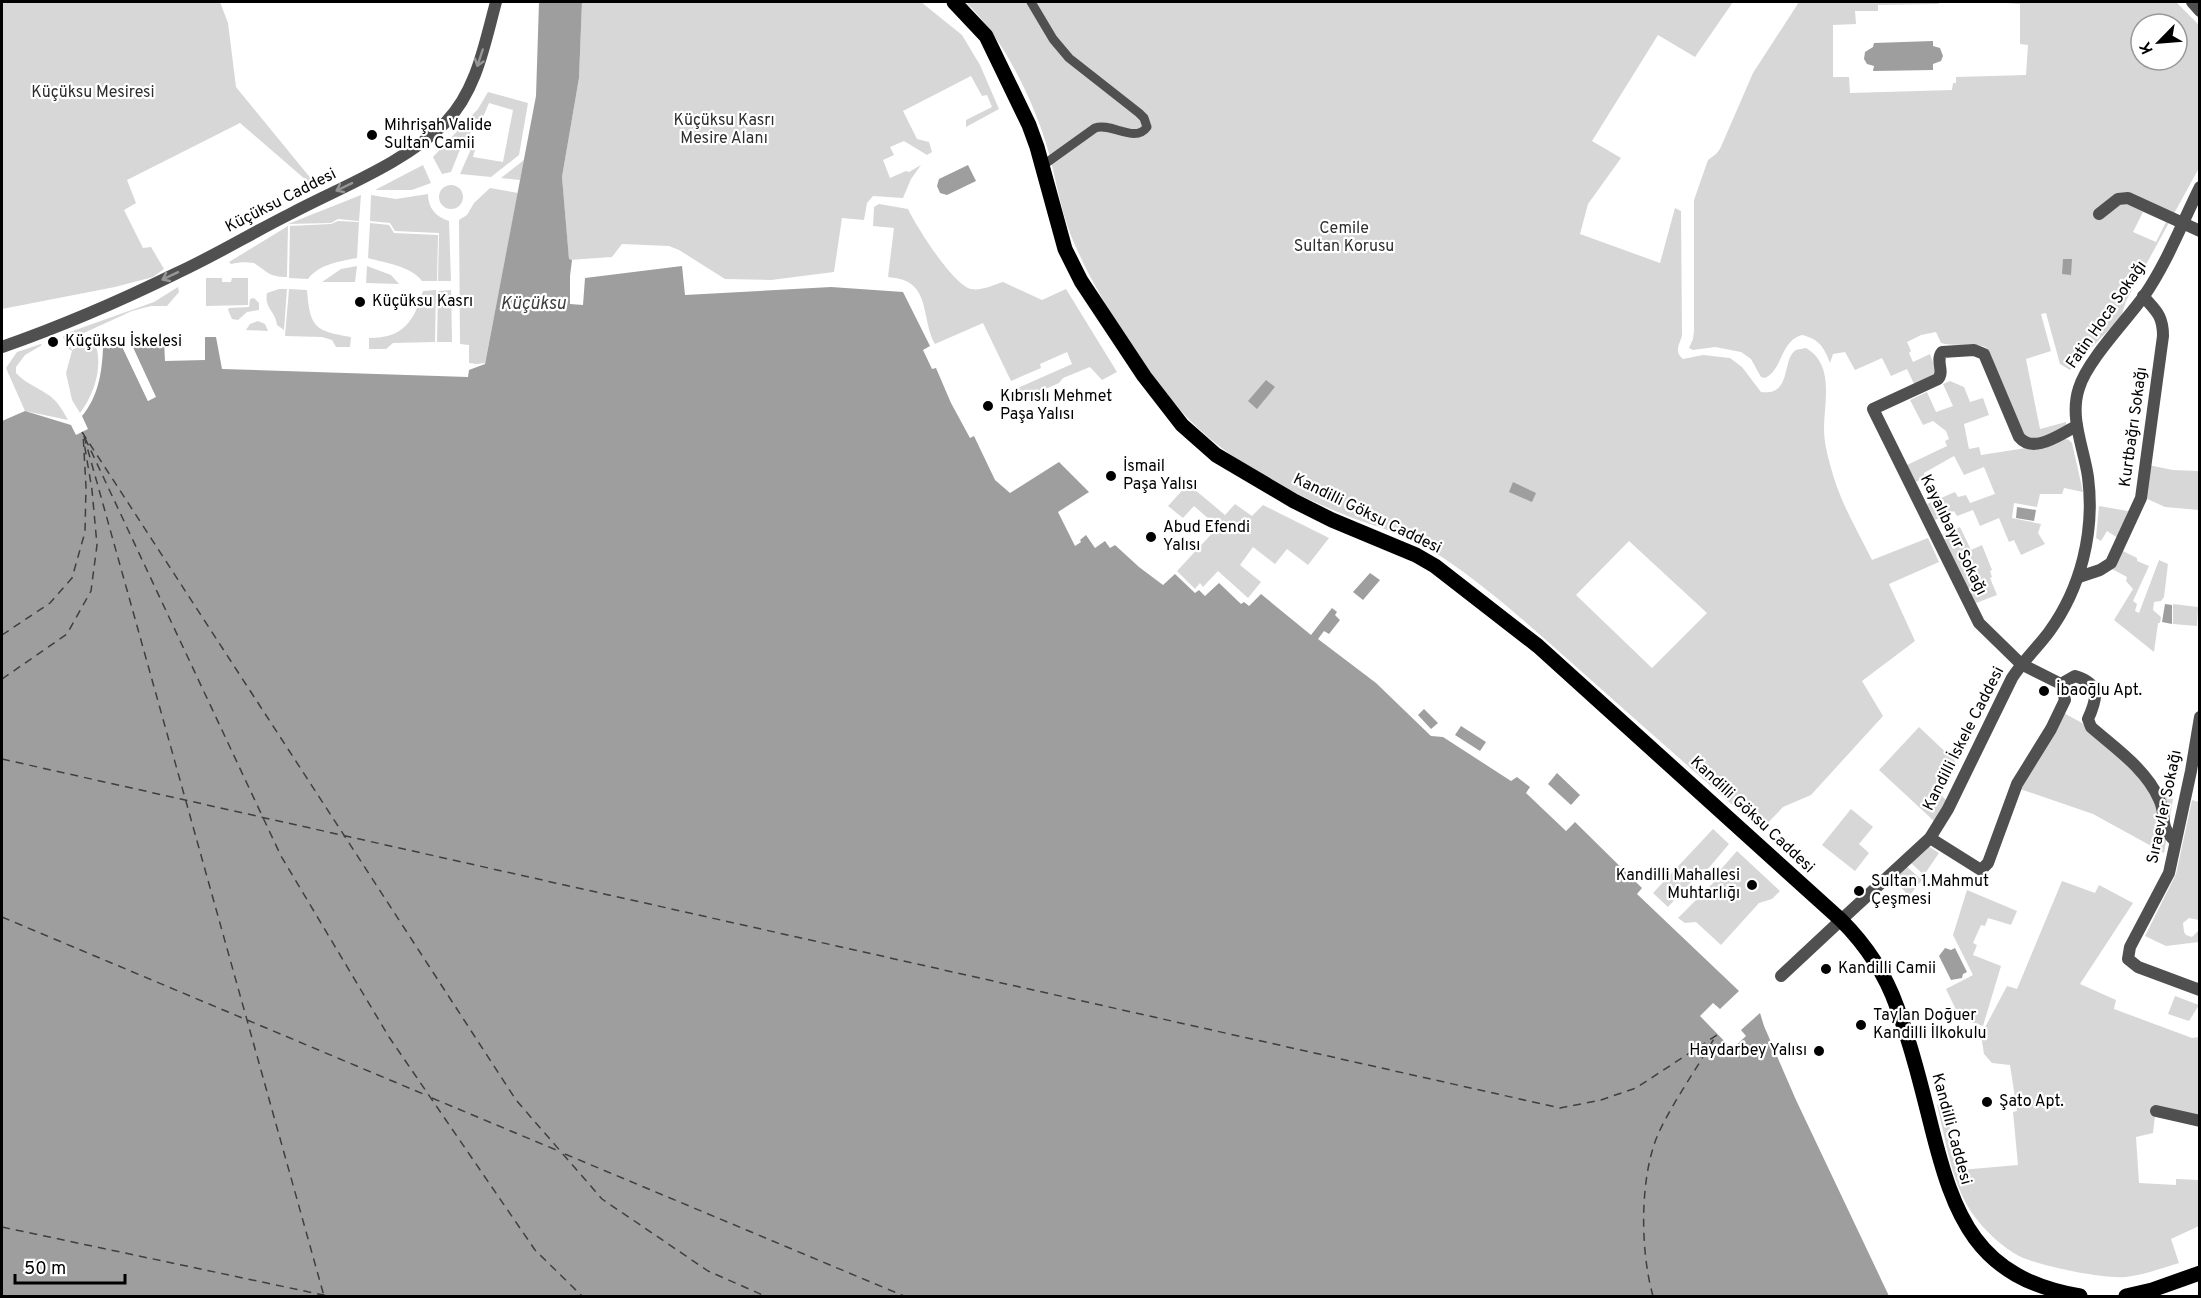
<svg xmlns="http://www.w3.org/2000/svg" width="2201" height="1298" font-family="Overpass,sans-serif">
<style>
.green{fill:#d7d7d7;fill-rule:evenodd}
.water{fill:#9e9e9e}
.pier{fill:#fff}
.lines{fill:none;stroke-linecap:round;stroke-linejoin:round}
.ferry{stroke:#3f3f3f;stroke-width:1.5;stroke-dasharray:8 6;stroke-linecap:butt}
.pedestrian{stroke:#505050;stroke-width:9}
.minor{stroke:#505050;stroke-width:12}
.tertiary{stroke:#505050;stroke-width:12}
.primary{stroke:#000;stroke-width:15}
.oneway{stroke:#969696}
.poi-dot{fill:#000;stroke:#fff;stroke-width:2}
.labels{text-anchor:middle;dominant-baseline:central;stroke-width:4.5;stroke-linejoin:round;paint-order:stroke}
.park-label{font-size:16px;fill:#2e2e2e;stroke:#fff}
.poi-label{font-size:16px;fill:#000;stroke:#fff;text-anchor:start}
.street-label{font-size:16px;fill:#000;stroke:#fff}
.water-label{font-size:18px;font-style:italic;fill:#3f3f3f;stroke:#fff}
</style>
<rect width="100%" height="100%" fill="#fff"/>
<!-- green -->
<g class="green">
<polygon points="2,2 220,2 228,23 236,87 317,186 314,187 240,123 127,180 136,203 124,210 143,248 151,247 164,269 153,277 115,287 2,309"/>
<polygon points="582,2 921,2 962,35 980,65 999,109 966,127 966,120 992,107 987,95 982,96 971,76 903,111 917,139 929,142 932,152 927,155 904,141 890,147 894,155 883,160 890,178 906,171 909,172 921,165 911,179 903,198 873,196 867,203 864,220 842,218 834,272 771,280 725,279 679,250 669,246 622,244 612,257 569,260 562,177 579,78"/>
<path d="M965,2H1733L1695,57L1658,35L1592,141L1621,158L1588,204L1580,234L1660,263L1675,208L1681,211L1682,336C1679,345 1674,352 1683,359L1703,355L1730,358L1742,367L1761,392C1793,396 1781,359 1796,350C1798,349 1803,349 1806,348C1835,365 1824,402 1824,429C1824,444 1829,461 1833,475C1842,505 1858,532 1872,560L1928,538L1939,562L1889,584L1915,641L1862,681L1883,716L1811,795L1783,807L1761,830C1701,777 1641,725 1582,672C1531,627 1481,580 1423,545C1403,533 1373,526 1350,517C1289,493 1224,459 1180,410C1140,364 1095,293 1072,238C1058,204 1055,168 1043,134C1028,90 999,32 965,2ZM1629,541L1707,613L1652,668L1576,595Z"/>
<path d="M1799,2H1939V4L1878,5V11H1855L1856,24L1833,25V77H1849L1850,93L1952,90L1953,83H1956V77L2026,75L2028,45L2020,44V4L2006,3V2H2176L2199,25V168L2126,301L2121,317L2070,370L2060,364L2046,313L2041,314L2051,351L2026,359L2040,429L2066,422V427L2043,439L2028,440L2013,417L1987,348C1977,342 1955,347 1941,343L1936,332L1921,335L1907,342L1911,351L1909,353L1913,362L1930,354L1935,368L1934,375L1914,384L1907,369L1891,376L1882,358L1855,370L1845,352L1833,354L1830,363C1824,347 1819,339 1802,335C1780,341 1783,370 1765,378L1761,377L1751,359L1741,352L1715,347L1693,350L1689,348L1693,339L1694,331V200L1708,160L1716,154L1720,149L1753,73ZM2141,24H2177V60H2141ZM2143,212L2166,222L2156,242L2133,232Z"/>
<polygon points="488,92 528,103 519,155 491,177 460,174 471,149 475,150 473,157 503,162 513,110 489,103 480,124 470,133 459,152 451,172 442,174 433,157 478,109"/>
<polygon points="524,160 520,180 501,178"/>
<polygon points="423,165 431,183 412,190 375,190"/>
<circle cx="451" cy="197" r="12"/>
<polygon points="490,188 518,193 485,363 477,364 469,363 469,345 460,344 459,220 467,215 474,203"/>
<path d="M428,194C428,208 436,217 449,221L451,281H438L439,233L395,231L390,223L370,221L371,195L396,199Z"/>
<polygon points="361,195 359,221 338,219 331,223 288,224"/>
<path d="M879,204L908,209C916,226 953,285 971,289C982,291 993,285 1003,282L1042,300L1066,289L1117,372L1102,380L1090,367L1063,378L1059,383L1039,392L1037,389L1016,398L1013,390L1072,364L1067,352L1040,364L1041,368L1011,381L983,323L935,344C924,326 928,296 911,284C905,279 895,278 888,277L894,228L873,226L874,207Z"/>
<path d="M338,221L359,222L357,258C341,261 319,264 308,279L289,278L290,226L331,224Z"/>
<path d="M370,223L389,225L394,233L438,235L437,281H422C411,266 385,263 368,258Z"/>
<path d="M288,226L287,277C269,277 268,272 254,263C246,262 239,262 231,264L229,262Z"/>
<polygon points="357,266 355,282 322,282 341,269"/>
<polygon points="367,266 391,275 399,284 366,283"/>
<polygon points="206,278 222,278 222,282 231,282 232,278 248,278 248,305 206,306"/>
<path d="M178,287L179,292L167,306H151L132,311L75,337L73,334L66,337L72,350L93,339C105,361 95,394 80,413L72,400L66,373L72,351L69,349L63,337L67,333L154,302Z"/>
<path d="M279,289H287L284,330L277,325C276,312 264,308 267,293Z"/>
<path d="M289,289L307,290C310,328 315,331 351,337L350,347H336L332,340L322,337L285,336Z"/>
<path d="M436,290L435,342L393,343L386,349H369V338C404,338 414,321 423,291Z"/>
<polygon points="451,290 452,342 437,342 438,291"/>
<polygon points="254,298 259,303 259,310 247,312 238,320 232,319 228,310 229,308 249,307 250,299"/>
<polygon points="258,321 265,324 268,331 246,330 250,324"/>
<path d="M41,344L42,345L25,355L16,367V373C26,384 38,387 50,396C58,402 63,411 68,420L25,411L6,368L17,352Z"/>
<polygon points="1950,381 1964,387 1970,402 1983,398 1989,415 1964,424 1969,449 1979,447 1981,455 2051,444 2059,437 2069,440 2072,443 2083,492 2064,488 2062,494 2040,494 2037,507 2014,503 2012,518 2041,524 2038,533 2045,544 2021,555 2014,540 2009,542 1999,518 1980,526 1973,510 1957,516 1954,511 1935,520 1927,504 1955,492 1958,497 1966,495 1970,503 1995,494 1984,467 1964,475 1954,456 1924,473 1925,477 1916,482 1907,465 1947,446 1945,441 1949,439 1946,431 1933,421 1923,425 1910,400 1927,392 1936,412 1953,406 1943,384"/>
<polygon points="2148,465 2173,470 2199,471 2199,510 2165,507 2143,497"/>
<polygon points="1188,484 1225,515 1235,504 1252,516 1263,505 1329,538 1308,565 1287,549 1275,564 1253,547 1240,565 1261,582 1248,598 1218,571 1203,587 1200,583 1195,589 1177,571 1218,527 1194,506 1183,518 1168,506"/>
<polygon points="2099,506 2128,511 2118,538 2107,531 2101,541 2096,538"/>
<polygon points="1960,527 1971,550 1982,545 1992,570 1990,571 1992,577 1990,578 1997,595 1976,603 1941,535"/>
<polygon points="2121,550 2137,558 2137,561 2149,566 2133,601 2137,604 2135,611 2139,613 2159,560 2168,564 2164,597 2161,601 2154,602 2153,610 2161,617 2160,623 2158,623 2154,652 2114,620 2133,589 2126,581 2127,577 2110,568"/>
<polygon points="2173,604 2198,607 2197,626 2173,624"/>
<polygon points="2062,712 2082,723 2151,789 2173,799 2164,853 2093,814 2020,789"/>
<polygon points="1919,727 1955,761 1941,795 1948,802 1934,821 1879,770"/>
<polygon points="2192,800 2199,802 2199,920 2189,918 2183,923 2184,932 2186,935 2192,937 2199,930 2199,942 2166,946 2145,936 2176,874"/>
<polygon points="1851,809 1873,827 1859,844 1869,853 1855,871 1822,845"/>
<polygon points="1713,829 1729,844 1707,870 1703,869 1668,907 1653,893"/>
<polygon points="1927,845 1939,853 1924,875 1911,863"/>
<polygon points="1737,851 1780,891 1772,899 1759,903 1721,945 1696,922 1685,923 1678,918 1715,881 1715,876"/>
<polygon points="1906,866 1922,880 1909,896 1893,879"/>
<path d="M2062,881L2095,893L2099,885L2133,903L2080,984L2116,1000L2114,1009L2192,1038L2199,1037V1116H2155L2153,1133L2136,1137L2139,1183L2176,1185V1179L2199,1180V1226L2171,1239L2179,1263C2162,1268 2144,1275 2126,1277C2103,1279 2039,1266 2019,1256C2002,1247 1983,1229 1972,1213C1951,1181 1946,1141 1937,1105L1944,1104L1960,1170L2018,1165L2013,1112L2017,1111L2010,1065L1992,1063L1984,1054L1981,1035L2007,986L2017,989Z"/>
<polygon points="1967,890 2017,911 2011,925 1988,918 1985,926 1981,925 1973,943 1977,945 1973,955 2001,966 1983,1026 1960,1018 1946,989 1973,975 1953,935"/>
<polygon points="2175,996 2199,1005 2189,1021 2168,1014"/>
</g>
<!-- water -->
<g class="water">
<path d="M539,2H582L579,78L562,177L569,259L572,260L570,276V304L583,305L585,278L682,266L685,295L831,287L903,292L930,346L923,350L932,369L936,368L951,403L970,438L974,436L995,480L1010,493L1059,462L1089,492L1058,512L1075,546L1081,542L1080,540L1086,535L1095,548L1105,541L1110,548L1115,545L1139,567L1163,585L1175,574L1195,593L1199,590L1205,596L1219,583L1241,604L1244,602L1249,606L1261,594L1311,635L1332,608L1337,612L1335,615L1340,620L1329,634L1324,631L1318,639L1376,683L1431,736L1443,737L1511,781L1517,777L1530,787L1526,793L1566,831L1575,822L1642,888L1637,894L1739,991L1720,1009L1713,1003L1700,1016L1732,1049L1746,1036L1741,1030L1760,1013L1764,1026L1796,1100L1889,1296H2V421L25,411L71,425L76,435L88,429L82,416C98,397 102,373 103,348L119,340L148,401L155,396L129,339L164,340L165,361L205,360V337H216L222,369L468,377L469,370L485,364L536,96Z"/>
<polygon points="1933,41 1933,46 1940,48 1943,56 1941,61 1933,64 1933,70 1873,71 1874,66 1867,64 1864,59 1865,52 1873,47 1874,43"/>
<polygon points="968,165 976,181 947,195 940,193 937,186 939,179"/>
<polygon points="2063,259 2072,259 2071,275 2062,274"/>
<polygon points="1266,380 1275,387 1257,409 1248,401"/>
<polygon points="1513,482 1536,493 1532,502 1509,492"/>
<polygon points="2017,507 2036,510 2034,521 2016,518"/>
<polygon points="1370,573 1380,580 1363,600 1353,592"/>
<polygon points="2165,604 2172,605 2172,624 2162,622"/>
<polygon points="1424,709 1438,723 1431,729 1418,715"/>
<polygon points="1461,726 1486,742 1480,751 1455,735"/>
<polygon points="1557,773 1580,795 1571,805 1548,784"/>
<polygon points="1945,948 1951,950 1955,948 1967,972 1963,974 1962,978 1951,980 1939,956"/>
</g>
<!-- pier -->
<polygon class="pier" points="129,339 156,397 148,401 119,340 122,340 149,397 152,395 127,340"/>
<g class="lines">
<!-- ferry -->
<g class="ferry">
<polyline points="82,432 516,1100 602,1199 708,1271 765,1296"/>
<polyline points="84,436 324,1296"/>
<polyline points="85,438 281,856 389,1037 535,1250 582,1296"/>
<polyline points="2,635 50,603 72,578 85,532 86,487 83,433"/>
<polyline points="2,679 67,634 91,591 97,545 92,490 84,442"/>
<polyline points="2,759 1560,1108 1601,1100 1636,1088 1717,1035"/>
<polyline points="2,917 428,1096"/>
<polyline points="432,1098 561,1152"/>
<polyline points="565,1154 904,1296"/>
<polyline points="2,1227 328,1296"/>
<path d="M1653,1296C1640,1251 1639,1173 1660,1130C1676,1097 1698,1067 1716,1035"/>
</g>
<!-- pedestrian -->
<path class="pedestrian" d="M1031,2L1053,39L1069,58L1139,113L1144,118L1147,127C1135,144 1111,122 1095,128L1042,166"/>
<!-- minor -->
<g class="minor">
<polyline points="2099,214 2118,199 2128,198 2200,231"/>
<path d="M2079,577L2100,570L2111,563L2141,498L2163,336C2163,315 2156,311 2143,296"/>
<path d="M2061,684L2075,676C2102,684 2097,699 2088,719L2091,727C2115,748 2146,769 2159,799C2168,818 2157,823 2175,841"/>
<polyline points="2200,717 2191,771 2169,873 2130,947 2128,959 2138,967 2200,990"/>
<path d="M1930,838L1981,870L1988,863L2017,784L2051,729L2065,700L2061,684L2021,664L1979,623L1873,409L1938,379C1945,371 1935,361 1942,352L1974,350L1984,354L2019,437C2034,455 2061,433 2077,426"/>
<polyline points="1781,976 1841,920"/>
<polyline points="2156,1111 2200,1121"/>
</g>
<!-- tertiary -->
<g class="tertiary">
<polyline points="2192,2 2200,11"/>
<path d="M2,347C62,326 120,301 177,273C216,255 252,233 290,214C341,187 405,163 446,122C477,90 485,42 496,2"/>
<path d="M1841,920L1930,838L1948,809L2012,678C2023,661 2037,648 2049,632C2081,588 2095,532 2088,477C2084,448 2069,418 2079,388C2087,361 2126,321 2144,296C2167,263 2182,223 2200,187"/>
</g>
<!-- primary -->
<g class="primary">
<path d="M954,2L986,36L1029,125L1037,147L1065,249L1081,281L1144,376L1182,425L1216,455L1294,501L1332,520L1416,555L1435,566L1538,646L1841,920C1866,945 1885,973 1897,1007C1911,1045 1921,1085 1931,1125C1954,1217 1976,1278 2080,1296"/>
<polyline points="2126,1296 2152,1290 2200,1273"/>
</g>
</g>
<!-- one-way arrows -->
<defs><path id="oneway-shaft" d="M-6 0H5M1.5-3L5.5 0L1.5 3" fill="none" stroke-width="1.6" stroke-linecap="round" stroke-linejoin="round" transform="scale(1.5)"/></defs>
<g class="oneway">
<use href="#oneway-shaft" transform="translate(480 58) rotate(108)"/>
<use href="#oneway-shaft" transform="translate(344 187) rotate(154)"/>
<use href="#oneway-shaft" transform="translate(170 276) rotate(155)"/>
</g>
<!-- markers -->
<g class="poi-dot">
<circle cx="372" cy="135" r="6"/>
<circle cx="360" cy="302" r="6"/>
<circle cx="53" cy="342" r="6"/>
<circle cx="988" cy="406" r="6"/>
<circle cx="1111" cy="476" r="6"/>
<circle cx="1151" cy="537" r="6"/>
<circle cx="2044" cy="691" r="6"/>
<circle cx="1752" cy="885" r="6"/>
<circle cx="1859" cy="891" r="6"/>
<circle cx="1826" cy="969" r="6"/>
<circle cx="1861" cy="1025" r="6"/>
<circle cx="1819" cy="1051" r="6"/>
<circle cx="1987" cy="1102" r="6"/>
</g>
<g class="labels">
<!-- park labels -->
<g class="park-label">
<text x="93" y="93">Küçüksu Mesiresi</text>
<text x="724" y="121">Küçüksu Kasrı<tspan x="724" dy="18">Mesire Alanı</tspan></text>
<text x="1344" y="229">Cemile<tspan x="1344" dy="18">Sultan Korusu</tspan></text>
</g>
<!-- poi labels -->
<g class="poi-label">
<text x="384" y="126">Mihrişah Valide<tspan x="384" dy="18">Sultan Camii</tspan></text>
<text x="372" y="302">Küçüksu Kasrı</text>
<text x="65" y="342">Küçüksu İskelesi</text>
<text x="1000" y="397">Kıbrıslı Mehmet<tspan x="1000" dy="18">Paşa Yalısı</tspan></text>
<text x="1123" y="467">İsmail<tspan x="1123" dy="18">Paşa Yalısı</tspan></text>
<text x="1163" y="528">Abud Efendi<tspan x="1163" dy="18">Yalısı</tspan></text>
<text x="2056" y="691">İbaoğlu Apt.</text>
<text x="1740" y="876" text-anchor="end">Kandilli Mahallesi<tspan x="1740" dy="18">Muhtarlığı</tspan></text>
<text x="1871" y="882">Sultan 1.Mahmut<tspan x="1871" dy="18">Çeşmesi</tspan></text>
<text x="1838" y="969">Kandilli Camii</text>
<text x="1873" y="1016">Taylan Doğuer<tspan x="1873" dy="18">Kandilli İlkokulu</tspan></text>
<text x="1807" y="1051" text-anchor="end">Haydarbey Yalısı</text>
<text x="1999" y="1102">Şato Apt.</text>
</g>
<!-- street labels -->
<g class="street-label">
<text transform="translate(281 201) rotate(-27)">Küçüksu Caddesi</text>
<text transform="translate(2107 315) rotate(-55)">Fatin Hoca Sokağı</text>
<text transform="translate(2134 427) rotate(-82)">Kurtbağrı Sokağı</text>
<text transform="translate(1367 514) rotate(26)">Kandilli Göksu Caddesi</text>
<text transform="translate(1953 535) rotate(64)">Kayalıbayır Sokağı</text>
<text transform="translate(1964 739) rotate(-63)">Kandilli İskele Caddesi</text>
<text transform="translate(2165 807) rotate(-78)">Sıraevler Sokağı</text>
<text transform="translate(1752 815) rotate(43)">Kandilli Göksu Caddesi</text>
<text transform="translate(1951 1129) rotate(75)">Kandilli Caddesi</text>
</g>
<!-- water labels -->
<g class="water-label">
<text x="533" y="304">Küçüksu</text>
</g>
</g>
<!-- border -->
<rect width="2201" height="1298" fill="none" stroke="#000000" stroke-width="6"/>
<!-- north arrow -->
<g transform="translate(2159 42) rotate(245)"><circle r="28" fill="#ffffff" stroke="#999999" stroke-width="1.5"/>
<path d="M0-4.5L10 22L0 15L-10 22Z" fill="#000000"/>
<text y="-9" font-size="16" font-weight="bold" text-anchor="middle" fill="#000000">K</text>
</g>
<!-- scale -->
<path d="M15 1274v9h110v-9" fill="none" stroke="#000000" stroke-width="3"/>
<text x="24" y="1274" font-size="18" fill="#000000" stroke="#ffffff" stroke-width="4.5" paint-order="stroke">50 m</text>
</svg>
